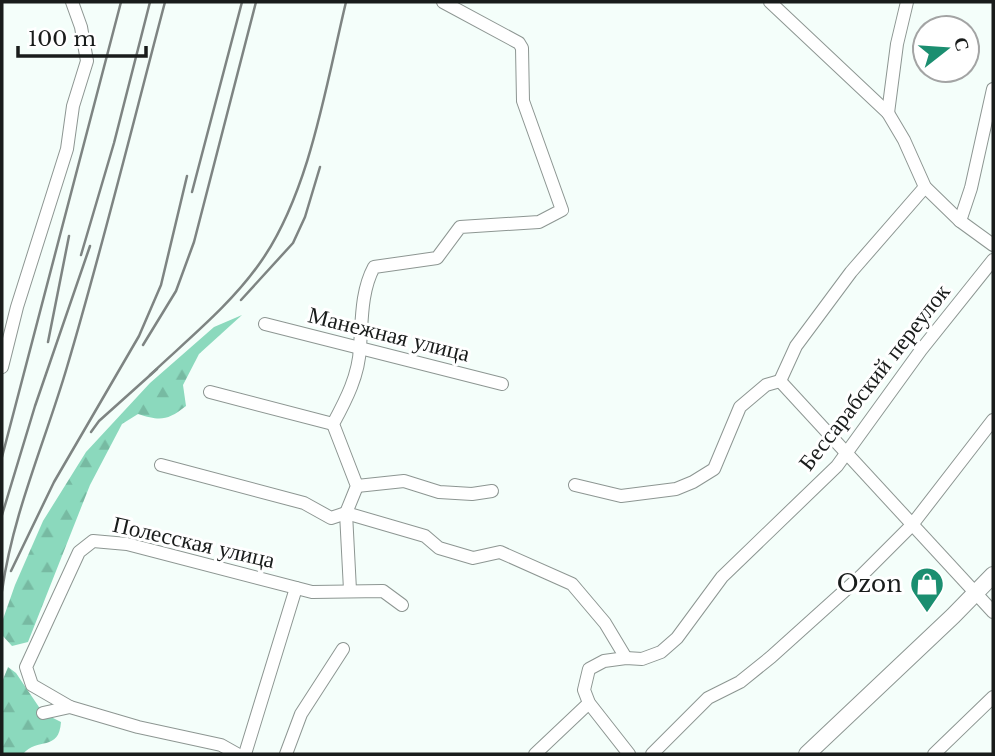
<svg xmlns="http://www.w3.org/2000/svg" width="995" height="756" font-family="'Libre Baskerville',serif">
<style>
.forest{fill:url(#forest-firs)}
.lines{fill:none;stroke-linecap:round;stroke-linejoin:round}
.minor-casing{stroke:#8d9692;stroke-width:14}
.major-casing{stroke:#8d9692;stroke-width:18}
.minor{stroke:#fff;stroke-width:12}
.major{stroke:#fff;stroke-width:16}
.rail{stroke:#7e8482;stroke-width:2.5}
.labels{text-anchor:middle;dominant-baseline:central;stroke-width:6;stroke-linejoin:round;paint-order:stroke}
.street-label{font-size:23px;fill:#191c1b;stroke:#fff}
.poi-label{font-size:23px;fill:#191c1b;stroke:#fff;text-anchor:end}
</style>
<defs>
<pattern id="forest-firs" width="22" height="20" patternUnits="userSpaceOnUse" patternTransform="scale(1.75)"><rect width="22" height="20" fill="#8bd9bd"/><path d="M5 1l3.5 6h-7zM16 11l3.5 6h-7z" fill="#77baa2"/></pattern>
</defs>
<rect width="100%" height="100%" fill="#f4fefa"/>
<!-- forest -->
<g class="forest">
<path d="M242,315L199,354L183,385L186,406C167,421 160,421 138,414L122,424L90,485L28,642L12,646L2,635V622L15,585L43,521L86,452L150,383L214,327Z"/>
<path d="M8,667L16,673L43,713L61,722C59,752 37,737 23,754H2V682Z"/>
</g>
<g class="lines">
<!-- minor casing -->
<g class="minor-casing">
<g id="minor">
<polyline points="770,2 888,113 904,140 925,187 960,221 993,245"/>
<polyline points="888,113 897,44 907,2"/>
<polyline points="960,221 971,188 993,89"/>
<polyline points="265,324 502,384"/>
<polyline points="2,367 17,307 67,149 73,106 87,61 81,27 72,2"/>
<polyline points="780,381 993,612"/>
<polyline points="780,381 796,346 851,272 925,187"/>
<polyline points="210,392 333,424"/>
<polyline points="161,465 304,503 331,518 346,513 425,536 439,548 473,558 500,552 572,584 605,623 626,658"/>
<polyline points="575,485 621,496 676,489 693,482 714,469 740,407 766,385 780,381"/>
<polyline points="357,486 404,481 439,492 472,494 492,491"/>
<path d="M350,590L346,513L357,486L333,424C346,400 359,375 360,347C362,320 361,291 374,267L437,258L460,227L539,222L562,210L523,101L522,48L519,43L443,2"/>
<polyline points="70,707 32,685 26,667 79,552 93,541 127,544 312,592 383,591 402,605"/>
<polyline points="43,713 70,707 138,727 221,745 237,754"/>
<polyline points="245,754 296,588"/>
<polyline points="286,754 301,714 343,649"/>
<polyline points="535,754 589,703"/>
<polyline points="629,754 589,703 584,690 589,669 604,661 626,658 642,659 661,652 677,638 722,577 837,466 921,350 993,260"/>
<polyline points="652,754 708,698 740,682 771,657 861,576 911,526 993,420"/>
<polyline points="934,754 993,697"/>
</g>
</g>
<!-- major casing -->
<g class="major-casing">
<polyline id="major" points="807,754 953,616 993,575"/>
</g>
<!-- minor -->
<use href="#minor" class="minor"/>
<!-- major -->
<use href="#major" class="major"/>
<!-- rail -->
<g class="rail">
<polyline points="192,192 242,2"/>
<polyline points="81,255 114,143 150,2"/>
<polyline points="241,300 293,243 305,217 320,167"/>
<polyline points="48,342 69,236"/>
<polyline points="143,345 176,291 194,242 256,2"/>
<path d="M150,375C188,339 232,304 262,260C310,190 326,85 346,2"/>
<polyline points="91,432 99,421 157,369"/>
<polyline points="2,457 121,2"/>
<polyline points="2,515 35,406 90,246"/>
<polyline points="11,571 54,482 139,336 161,285 187,176"/>
<path d="M2,591C13,513 45,442 67,367C103,246 133,123 165,2"/>
</g>
</g>
<!-- icons -->
<defs>
<g id="shop-pin" transform="scale(1.75)"><path d="M0 17L-7.5 6A9.5 9.5 0 1 1 7.5 6Z" fill="#1b8e70" stroke="#fff"/><path d="M-5-2.5h2.3a2.7 3.5 0 0 1 5.4 0H5L5.5 6h-11ZM-1.5-2.5h3a1.5 2.3 0 0 0-3 0Z" fill="#fff"/></g>
</defs>
<g fill-rule="evenodd">
<use href="#shop-pin" x="927" y="584"/>
</g>
<g class="labels">
<!-- street labels -->
<g class="street-label">
<text transform="translate(389 334) rotate(14)">Манежная улица</text>
<text transform="translate(874 377) rotate(-52)">Бессарабский переулок</text>
<text transform="translate(194 542) rotate(13)">Полесская улица</text>
</g>
<!-- poi labels -->
<g class="poi-label">
<text x="902" y="584">Ozon</text>
</g>
</g>
<!-- border -->
<rect width="995" height="756" fill="none" stroke="#191c1b" stroke-width="7"/>
<!-- north arrow -->
<g transform="translate(946 49) rotate(73)"><circle r="33" fill="#ffffff" stroke="#a3a4a4" stroke-width="2"/>
<path d="M0-5L12 26L0 18L-12 26Z" fill="#1b8e70"/>
<text y="-10" font-size="19" font-weight="bold" text-anchor="middle" fill="#191c1b">С</text>
</g>
<!-- scale -->
<path d="M18 46v10h128v-10" fill="none" stroke="#191c1b" stroke-width="3.5"/>
<text x="28" y="46" font-size="21" fill="#191c1b" stroke="#ffffff" stroke-width="5" paint-order="stroke">100 m</text>
</svg>
